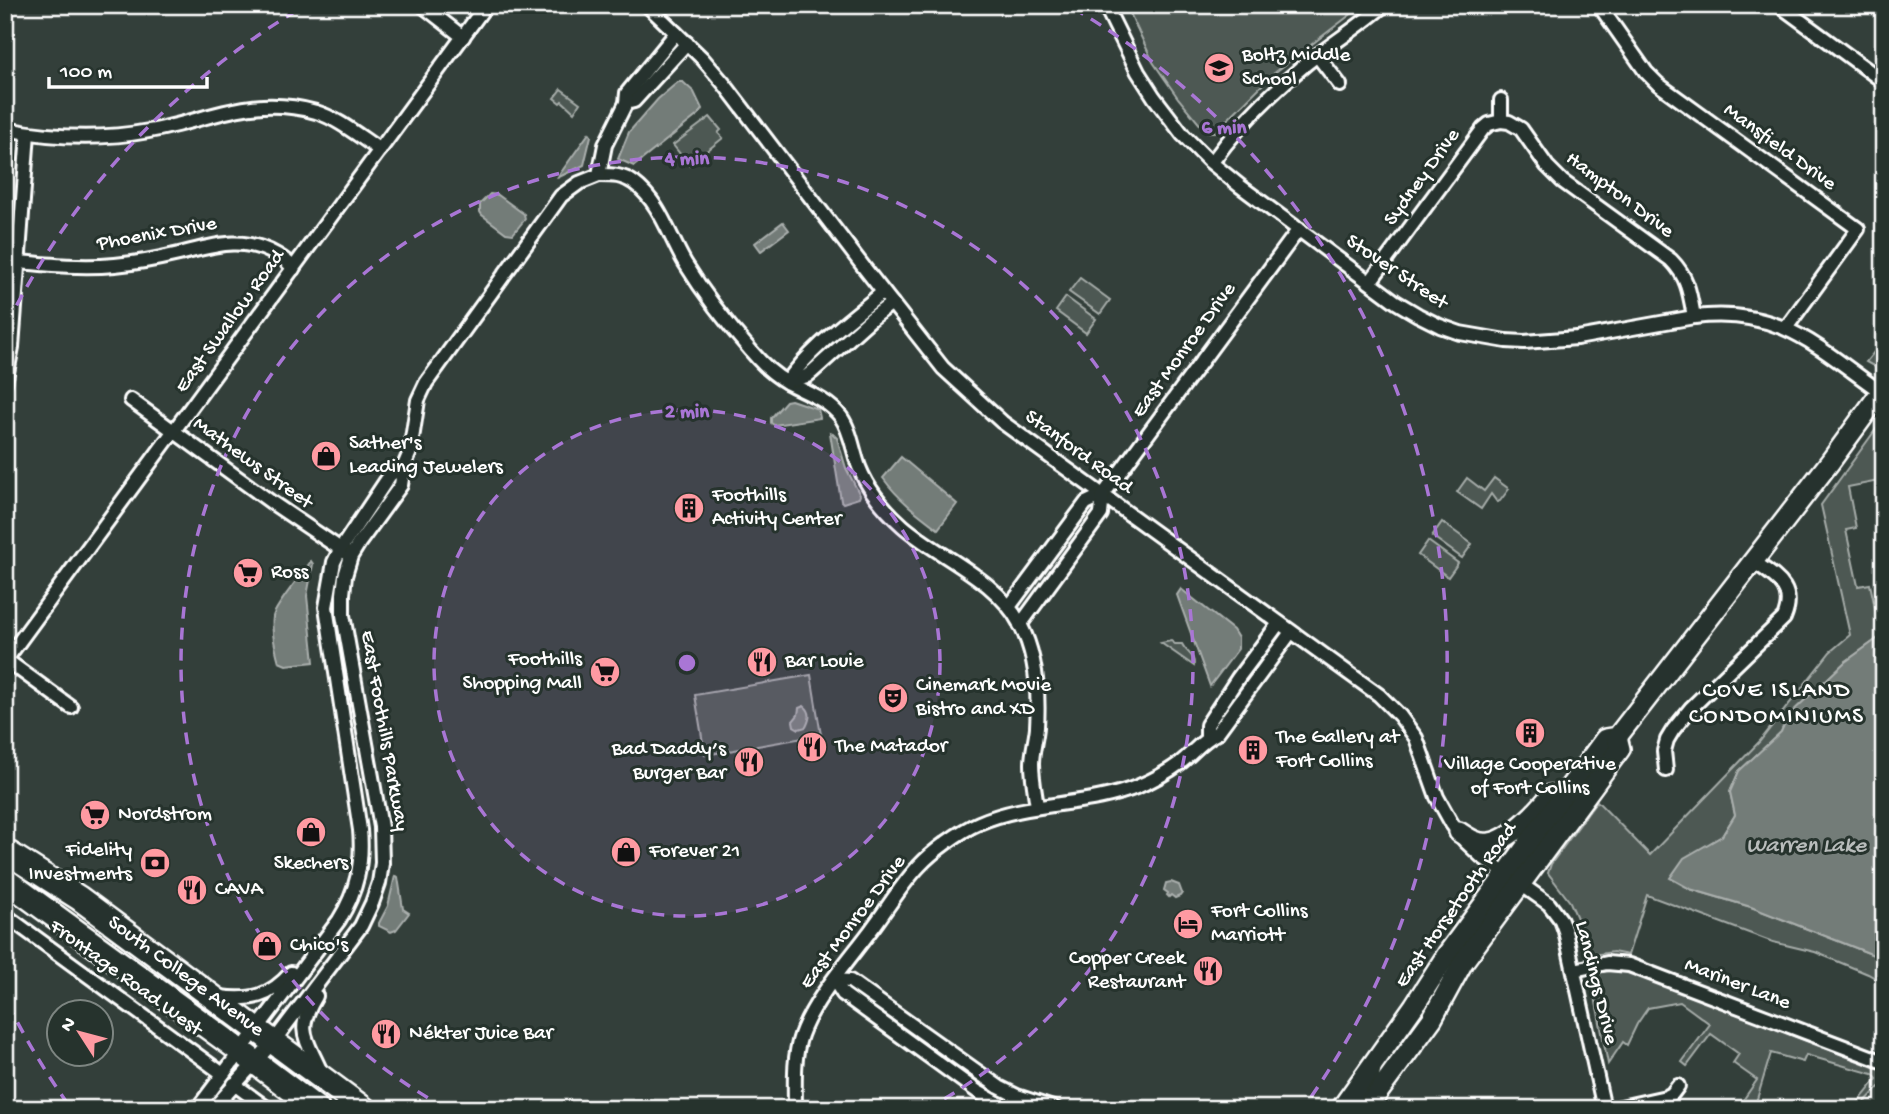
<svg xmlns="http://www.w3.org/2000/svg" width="1889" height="1114" font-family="'Gochi Hand',sans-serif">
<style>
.green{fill:#4d5853;stroke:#a6aca9;stroke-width:2}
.water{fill:#737b78;stroke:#abb0ae;stroke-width:2}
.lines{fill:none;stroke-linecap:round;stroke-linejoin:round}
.street-casing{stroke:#fff;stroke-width:18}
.primary-casing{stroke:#fff;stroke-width:24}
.highway-casing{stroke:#fff;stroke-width:28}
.street{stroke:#26332d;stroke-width:12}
.primary{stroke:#26332d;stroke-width:19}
.highway{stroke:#26332d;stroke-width:23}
.ring{fill:none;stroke:#a976d5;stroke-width:3.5;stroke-dasharray:12 9}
.labels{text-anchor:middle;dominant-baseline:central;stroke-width:6;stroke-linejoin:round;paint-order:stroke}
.poi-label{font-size:21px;fill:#fff;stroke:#26332d;text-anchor:start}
.street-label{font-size:21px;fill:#fff;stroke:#26332d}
.neighbourhood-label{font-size:23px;letter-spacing:2px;fill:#fff;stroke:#26332d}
.water-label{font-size:23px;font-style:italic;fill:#b9bdbc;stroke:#26332d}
.centre{fill:#a976d5;stroke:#26332d;stroke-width:3.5}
.ring-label{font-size:21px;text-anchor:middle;font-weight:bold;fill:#a976d5;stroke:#26332d;stroke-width:6;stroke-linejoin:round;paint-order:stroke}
</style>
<rect width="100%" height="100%" fill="#333f3a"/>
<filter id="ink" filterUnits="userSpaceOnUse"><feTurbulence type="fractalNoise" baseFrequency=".0143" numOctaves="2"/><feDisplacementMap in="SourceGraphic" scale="14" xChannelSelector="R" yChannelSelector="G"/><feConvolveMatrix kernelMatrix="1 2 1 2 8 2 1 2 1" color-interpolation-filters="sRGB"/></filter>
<g filter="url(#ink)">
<!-- green -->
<g class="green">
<polygon points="1126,5 1363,5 1273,74 1215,132 1206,132 1178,98 1153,62"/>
<polygon points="561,89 580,103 574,112 562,101 560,103 554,98"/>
<polygon points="710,117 721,130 718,133 723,138 689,165 673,145"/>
<polygon points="1080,278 1110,300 1100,314 1069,292"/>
<polygon points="1066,297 1096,319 1086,333 1056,311"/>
<polygon points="1884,335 1884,362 1877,368 1866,362 1875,351"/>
<polygon points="1884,418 1884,480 1848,487 1856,528 1846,530 1858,586 1870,584 1876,612 1884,611 1884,634 1845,662 1788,716 1781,732 1739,771 1730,792 1735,815 1722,836 1703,848 1690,889 1751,907 1884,959 1884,983 1868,974 1815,952 1773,942 1647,895 1628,955 1613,952 1593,955 1588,953 1585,949 1580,925 1570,902 1548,873 1551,864 1597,801 1650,855 1760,741 1830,652 1850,635 1821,505"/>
<polygon points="1467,478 1484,491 1494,478 1509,489 1500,501 1497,502 1491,494 1481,509 1457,492"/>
<polygon points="1442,522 1472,544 1462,558 1432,536"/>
<polygon points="1428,541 1458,563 1448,577 1418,555"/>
<path d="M1171,641L1175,644H1182C1186,653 1195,654 1194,666L1161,643Z"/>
<polygon points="811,675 821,735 705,755 695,695"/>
<polygon points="1617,970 1640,976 1876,1068 1884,1072 1884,1088 1879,1087 1858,1109 1853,1109 1877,1079 1873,1074 1806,1055 1803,1062 1771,1053 1754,1109 1737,1109 1757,1080 1733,1063 1739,1054 1711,1034 1687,1066 1682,1062 1710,1024 1680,1002 1648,1008 1637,1024 1627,1045 1623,1042 1608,1064 1591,976 1595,973"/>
</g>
<!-- water -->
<g class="water">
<polygon points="678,82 683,82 694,92 702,109 699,114 634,166 618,159 629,132 658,99"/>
<polygon points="589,133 591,136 584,165 557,178"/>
<polygon points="490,194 498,195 524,214 525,219 513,234 506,233 482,215 480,212 480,204"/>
<polygon points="783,222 789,230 761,251 755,243"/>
<polygon points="791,400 818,409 820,418 774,425 771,423 771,418 786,401"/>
<polygon points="830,433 833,434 837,438 846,468 860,495 859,498 843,503 841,501"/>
<path d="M901,457L957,504L938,529C918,514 898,499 883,478Z"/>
<path d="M311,561L313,564L307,596L314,662L286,665L279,662C275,648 271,631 273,617C274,607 304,572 311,561Z"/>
<polygon points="1181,589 1233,630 1238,638 1238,649 1210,686 1177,595"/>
<polygon points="1884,634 1884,959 1751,907 1690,889 1670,878 1684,858 1722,836 1735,815 1730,792 1739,771 1781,732 1788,716 1845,662"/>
<path d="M804,706C812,712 810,719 806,727L799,729L794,726L793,721L798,715L799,708Z"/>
<polygon points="395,876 398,877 403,909 409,913 396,930 391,932 379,926 379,923 388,906"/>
<polygon points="1171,882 1179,885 1182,893 1180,896 1175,898 1171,895 1169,897 1167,895 1168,893 1164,890 1166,883"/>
</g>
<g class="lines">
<!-- street casing -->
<g class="street-casing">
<g id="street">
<polyline points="422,5 463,37"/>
<polyline points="647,5 702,58 725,85 866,270 943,368 1002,422 1379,695 1400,716 1416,738 1437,797 1452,824 1465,841 1481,856 1549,904 1561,920 1565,931 1604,1109"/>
<path d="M1105,5L1138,72L1154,97L1183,135L1208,160L1240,186L1396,302L1418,315L1440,326L1460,333L1506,341L1524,342L1577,338L1694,317C1780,307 1816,346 1881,392"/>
<polyline points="1599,5 1646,72 1658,84 1858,229 1786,328"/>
<polyline points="1779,5 1884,82"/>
<polyline points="1317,55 1340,85"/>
<polyline points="626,103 634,101 687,43"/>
<path d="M1501,121L1509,122L1521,129L1547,166L1562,181L1671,260C1688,277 1690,294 1694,317"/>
<path d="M5,129C53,138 101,140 149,131C211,120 250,94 316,112C339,119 360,137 380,150"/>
<path d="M1212,162C1239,125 1271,93 1306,64C1331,44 1360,26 1384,5"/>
<path d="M599,175C613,175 623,175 634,183C660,202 669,236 685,263C704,294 728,325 752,352C762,364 774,375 788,383C807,393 827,399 841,417C851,431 853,451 859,467C868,490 885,510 903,526C940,558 996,578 1020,624C1036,654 1039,693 1037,727C1036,739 1032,752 1032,764C1032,778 1035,792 1037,806"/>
<path d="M19,262C51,265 83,268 115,265C137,263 158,259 179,254C215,245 242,235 277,255C284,259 290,263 293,269"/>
<polyline points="1370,282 1483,129 1489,124 1501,121 1501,100"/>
<polyline points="787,382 807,376 812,372 872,318 892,303"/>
<path d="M787,382C812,346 850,320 883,292"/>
<polyline points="5,383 12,347 28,133"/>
<polyline points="131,400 271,502 348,554"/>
<polyline points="1009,607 1086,503 1103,495 1299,229"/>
<polyline points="1020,625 1101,514 1103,495"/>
<polyline points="5,659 71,707"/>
<polyline points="5,661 486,5"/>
<polyline points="1207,738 1207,725 1238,678 1279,623"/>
<path d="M1666,770L1664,751L1667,740L1673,730L1691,708L1784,618C1797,587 1775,577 1753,561"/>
<polyline points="5,915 223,1074"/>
<polyline points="1574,970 1607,963 1629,965 1884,1062"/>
<polyline points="834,980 850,981 999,1087 1017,1096 1056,1109"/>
<polyline points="834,980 843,994 978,1092 1008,1109"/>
<path d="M316,996C294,1032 307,1039 321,1072"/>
<path d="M220,997C251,1001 270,997 291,973"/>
<polyline points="234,1084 268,1109"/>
<path d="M197,1109L339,920C357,891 363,863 360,830L326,607L334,562L340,550L390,475L404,466"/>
<polyline points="213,1109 274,1041 361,926 372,903 379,883 382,863 381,827 343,615 343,594 345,576 351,556 359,543 401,485 404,466 410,452 418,400 426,383 561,196 579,183 599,175 605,145 626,103 627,93 676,33"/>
<path d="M795,1109C795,1085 793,1058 801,1035C814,999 848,961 871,930C887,909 901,885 919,866C933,851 960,831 979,823C1030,801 1088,807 1139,786C1153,780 1168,772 1180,763C1193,753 1202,740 1217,733L1291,632"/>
<polyline points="1354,1109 1371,1085 1375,1066"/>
<polyline points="1612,1109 1666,1097 1672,1094 1678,1086"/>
</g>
</g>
<!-- primary casing -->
<g class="primary-casing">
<g id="primary">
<path d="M1459,832C1468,838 1478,845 1490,843C1511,840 1538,811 1551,795"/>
<polyline points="1341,1109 1414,1006 1448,953 1605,739 1617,737 1830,462 1884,388"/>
<polyline points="1366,1109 1432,1019 1463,962 1620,749 1617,737"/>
</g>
</g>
<!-- highway casing -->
<g class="highway-casing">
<g id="highway">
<path id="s1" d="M5,851L79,898L364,1109"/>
<polyline points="5,880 231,1044 317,1109"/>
</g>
</g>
<!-- street -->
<use href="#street" class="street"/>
<!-- primary -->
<use href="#primary" class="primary"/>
<!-- highway -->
<use href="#highway" class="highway"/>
</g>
</g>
<!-- distance rings -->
<circle cx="687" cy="663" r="253" fill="#a976d5" fill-opacity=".12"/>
<g class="ring">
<circle cx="687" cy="663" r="253"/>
<path d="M446 1108A506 506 0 1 1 928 1108"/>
<path d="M68 1104A760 760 0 0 1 7 1002M7 324A760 760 0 0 1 301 8M1073 8A760 760 0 0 1 1306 1104"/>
</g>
<!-- icons -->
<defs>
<g id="school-disc" transform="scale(1.575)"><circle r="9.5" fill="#ff9aa2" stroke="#26332d"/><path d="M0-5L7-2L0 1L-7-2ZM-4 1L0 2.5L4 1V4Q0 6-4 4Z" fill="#111"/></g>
<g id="shop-disc" transform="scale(1.575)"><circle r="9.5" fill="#ff9aa2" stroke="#26332d"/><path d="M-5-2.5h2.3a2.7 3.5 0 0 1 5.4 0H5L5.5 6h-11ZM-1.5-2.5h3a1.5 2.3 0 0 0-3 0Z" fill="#111"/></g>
<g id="building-disc" transform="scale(1.575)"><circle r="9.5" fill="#ff9aa2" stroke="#26332d"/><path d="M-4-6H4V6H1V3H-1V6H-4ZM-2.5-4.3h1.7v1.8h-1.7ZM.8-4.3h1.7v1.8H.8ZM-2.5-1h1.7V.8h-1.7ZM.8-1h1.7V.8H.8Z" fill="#111"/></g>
<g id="supermarket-disc" transform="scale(1.575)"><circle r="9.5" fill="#ff9aa2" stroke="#26332d"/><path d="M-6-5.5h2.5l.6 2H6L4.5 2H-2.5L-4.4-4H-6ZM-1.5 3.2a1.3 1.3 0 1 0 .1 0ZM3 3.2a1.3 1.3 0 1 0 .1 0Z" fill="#111"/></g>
<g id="restaurant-disc" transform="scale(1.575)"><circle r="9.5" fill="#ff9aa2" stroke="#26332d"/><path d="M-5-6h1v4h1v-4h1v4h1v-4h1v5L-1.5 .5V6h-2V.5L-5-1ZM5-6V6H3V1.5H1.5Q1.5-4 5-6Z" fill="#111"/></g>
<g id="theatre-disc" transform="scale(1.575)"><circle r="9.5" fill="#ff9aa2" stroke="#26332d"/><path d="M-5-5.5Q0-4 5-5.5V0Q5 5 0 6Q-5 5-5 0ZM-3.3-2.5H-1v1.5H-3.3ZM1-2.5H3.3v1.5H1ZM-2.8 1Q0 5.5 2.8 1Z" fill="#111"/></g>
<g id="bank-disc" transform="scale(1.575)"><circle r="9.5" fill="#ff9aa2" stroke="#26332d"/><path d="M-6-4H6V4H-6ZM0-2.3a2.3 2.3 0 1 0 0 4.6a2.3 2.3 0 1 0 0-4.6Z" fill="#111"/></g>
<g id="hotel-disc" transform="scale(1.575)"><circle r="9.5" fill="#ff9aa2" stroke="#26332d"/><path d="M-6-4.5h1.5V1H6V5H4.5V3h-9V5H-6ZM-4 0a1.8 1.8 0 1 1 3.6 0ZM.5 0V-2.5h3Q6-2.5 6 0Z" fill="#111"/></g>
</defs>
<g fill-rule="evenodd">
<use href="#school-disc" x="1219" y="68"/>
<use href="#shop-disc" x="326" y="456"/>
<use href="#building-disc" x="689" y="508"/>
<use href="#supermarket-disc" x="248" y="573"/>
<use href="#restaurant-disc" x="762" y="662"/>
<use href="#supermarket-disc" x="605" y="672"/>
<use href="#theatre-disc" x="893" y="698"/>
<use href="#building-disc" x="1530" y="733"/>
<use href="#restaurant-disc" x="812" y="747"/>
<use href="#building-disc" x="1253" y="750"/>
<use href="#restaurant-disc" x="749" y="762"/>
<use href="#supermarket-disc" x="95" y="815"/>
<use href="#shop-disc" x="311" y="832"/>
<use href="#shop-disc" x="626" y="852"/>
<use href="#bank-disc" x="155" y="863"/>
<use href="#restaurant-disc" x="192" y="890"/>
<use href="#hotel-disc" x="1188" y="924"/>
<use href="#shop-disc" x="267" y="946"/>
<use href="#restaurant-disc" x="1208" y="971"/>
<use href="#restaurant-disc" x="386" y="1034"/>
</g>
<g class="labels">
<!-- poi labels -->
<g class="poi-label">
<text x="1242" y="56">Boltz Middle<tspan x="1242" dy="24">School</tspan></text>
<text x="349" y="444">Sather's<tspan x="349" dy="24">Leading Jewelers</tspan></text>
<text x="712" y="496">Foothills<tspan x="712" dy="24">Activity Center</tspan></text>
<text x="271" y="573">Ross</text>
<text x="582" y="660" text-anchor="end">Foothills<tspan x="582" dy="24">Shopping Mall</tspan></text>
<text x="785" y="662">Bar Louie</text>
<text x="916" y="686">Cinemark Movie<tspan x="916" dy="24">Bistro and XD</tspan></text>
<text x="1276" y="738">The Gallery at<tspan x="1276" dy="24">Fort Collins</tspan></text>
<text x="835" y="747">The Matador</text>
<text x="726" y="750" text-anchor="end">Bad Daddy’s<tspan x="726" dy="24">Burger Bar</tspan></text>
<text x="1530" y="765" text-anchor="middle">Village Cooperative<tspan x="1530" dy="24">of Fort Collins</tspan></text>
<text x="118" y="815">Nordstrom</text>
<text x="132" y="851" text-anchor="end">Fidelity<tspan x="132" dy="24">Investments</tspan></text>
<text x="649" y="852">Forever 21</text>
<text x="311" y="864" text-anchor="middle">Skechers</text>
<text x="215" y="890">CAVA</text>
<text x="1211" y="912">Fort Collins<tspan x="1211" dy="24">Marriott</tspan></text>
<text x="290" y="946">Chico's</text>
<text x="1185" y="959" text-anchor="end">Copper Creek<tspan x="1185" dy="24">Restaurant</tspan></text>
<text x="409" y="1034">Nékter Juice Bar</text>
</g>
<!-- street labels -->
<g class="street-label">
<text transform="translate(1779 148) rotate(36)">Mansfield Drive</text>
<text transform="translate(1423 178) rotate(-54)">Sydney Drive</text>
<text transform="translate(1619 196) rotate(37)">Hampton Drive</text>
<text transform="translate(157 235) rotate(-10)">Phoenix Drive</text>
<text transform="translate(1396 273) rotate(34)">Stover Street</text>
<text transform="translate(231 322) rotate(-54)">East Swallow Road</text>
<text transform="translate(1185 351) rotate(-54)">East Monroe Drive</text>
<text transform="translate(1078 453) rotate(36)">Stanford Road</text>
<text transform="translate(252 464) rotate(36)">Mathews Street</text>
<text transform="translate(383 731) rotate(80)">East Foothills Parkway</text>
<text transform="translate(1457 906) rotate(-55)">East Horsetooth Road</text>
<text transform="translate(854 923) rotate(-53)">East Monroe Drive</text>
<text stroke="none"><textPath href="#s1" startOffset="220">South College Avenue</textPath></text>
<text transform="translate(125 979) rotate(36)">Frontage Road West</text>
<text transform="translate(1595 983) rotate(76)">Landings Drive</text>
<text transform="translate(1737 985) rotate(21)">Mariner Lane</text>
</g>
<!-- neighbourhood labels -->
<g class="neighbourhood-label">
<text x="1777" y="691">COVE ISLAND<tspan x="1777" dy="26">CONDOMINIUMS</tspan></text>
</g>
<!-- water labels -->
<g class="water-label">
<text x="1806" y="846">Warren Lake</text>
</g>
</g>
<circle cx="687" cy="663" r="10" class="centre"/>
<g class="ring-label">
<text x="1224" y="133">6 min</text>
<text x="687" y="164">4 min</text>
<text x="687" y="417">2 min</text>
</g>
<!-- margin -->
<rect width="1889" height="1114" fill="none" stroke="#26332d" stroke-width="28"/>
<rect x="14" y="14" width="1861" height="1086" fill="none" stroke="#fff" stroke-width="2.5" filter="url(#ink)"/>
<!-- north arrow -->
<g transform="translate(80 1033) rotate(306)"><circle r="33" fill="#26332d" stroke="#7d8581" stroke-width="2"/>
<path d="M0-5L12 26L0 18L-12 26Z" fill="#ff9aa2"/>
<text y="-10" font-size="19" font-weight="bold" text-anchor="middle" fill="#ffffff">N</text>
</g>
<!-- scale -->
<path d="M49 77v10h158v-10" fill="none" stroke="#ffffff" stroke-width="3.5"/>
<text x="60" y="77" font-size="21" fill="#ffffff" stroke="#26332d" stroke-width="5" paint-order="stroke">100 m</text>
</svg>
